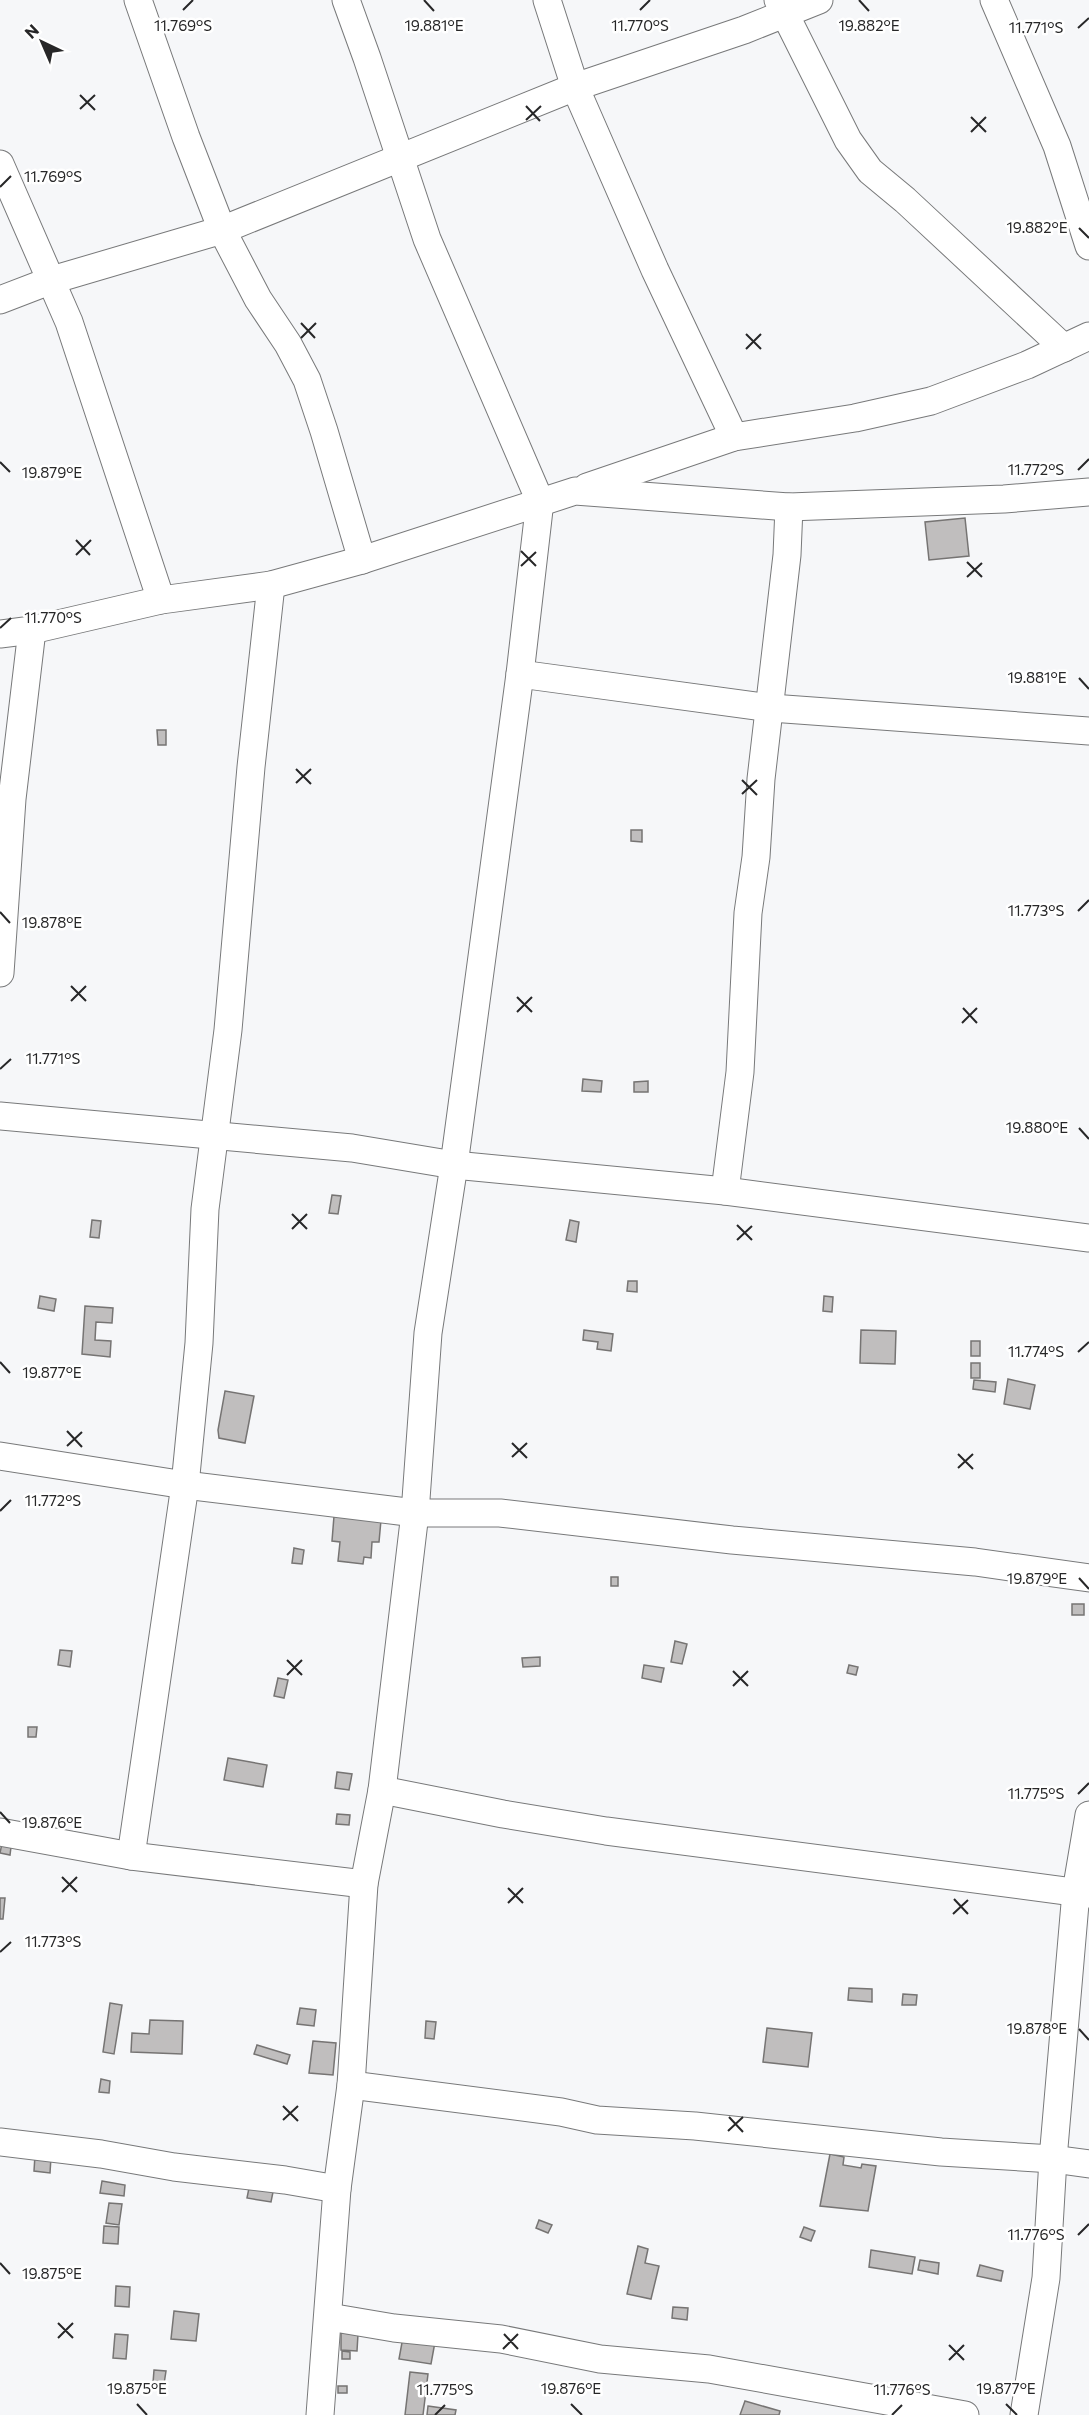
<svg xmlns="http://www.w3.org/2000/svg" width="1089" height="2415" font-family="Commissioner,sans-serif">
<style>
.building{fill:#c0bebe;stroke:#767473;stroke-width:1.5}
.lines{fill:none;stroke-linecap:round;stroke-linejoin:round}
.minor-casing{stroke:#78797a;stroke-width:29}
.minor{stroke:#fff;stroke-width:27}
.ticks{fill:none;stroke:#272728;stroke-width:2}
.ticks-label{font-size:15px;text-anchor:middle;fill:#272728;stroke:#fff;stroke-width:5;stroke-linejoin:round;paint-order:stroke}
</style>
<rect width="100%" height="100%" fill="#f6f7f9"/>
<!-- building -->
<g class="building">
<polygon points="965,518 969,556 929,560 925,522"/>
<polygon points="157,730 166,730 166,745 158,745"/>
<polygon points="631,830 642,830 642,842 631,841"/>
<polygon points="583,1079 602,1081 601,1092 582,1091"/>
<polygon points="648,1081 648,1092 634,1092 634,1082"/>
<polygon points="332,1195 341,1196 338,1214 329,1213"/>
<polygon points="92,1220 101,1221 99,1238 90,1237"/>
<polygon points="570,1220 579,1222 576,1242 566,1240"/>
<polygon points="628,1281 637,1281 637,1292 627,1291"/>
<polygon points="40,1296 56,1299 54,1311 38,1308"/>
<polygon points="824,1296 833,1297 832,1312 823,1311"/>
<polygon points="85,1306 113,1308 112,1323 96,1322 95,1340 111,1341 110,1357 82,1354"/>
<polygon points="584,1330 613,1334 611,1351 597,1349 598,1342 583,1340"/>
<polygon points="861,1330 896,1331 895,1364 860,1363"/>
<rect x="971" y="1341" width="9" height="15"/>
<rect x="971" y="1363" width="9" height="15"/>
<polygon points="1008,1379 1035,1385 1030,1409 1004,1404"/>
<polygon points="974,1380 996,1382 995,1392 973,1389"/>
<polygon points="225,1391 254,1396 245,1443 219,1438 218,1430"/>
<polygon points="334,1516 381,1520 379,1542 372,1542 371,1558 364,1557 363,1564 338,1561 340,1542 332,1541"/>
<polygon points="294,1548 304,1550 302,1564 292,1563"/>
<rect x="611" y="1577" width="7" height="9"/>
<rect x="1072" y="1604" width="12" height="11"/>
<polygon points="675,1641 687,1644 682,1664 671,1662"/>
<polygon points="60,1650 72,1651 70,1667 58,1665"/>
<polygon points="540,1657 540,1666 523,1667 522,1658"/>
<polygon points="644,1665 664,1668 661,1682 642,1678"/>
<polygon points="849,1665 858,1667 856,1675 847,1673"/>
<polygon points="278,1678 288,1680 284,1698 274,1696"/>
<polygon points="28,1727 37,1727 36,1737 28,1737"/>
<polygon points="228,1758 267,1765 263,1787 224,1780"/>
<polygon points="337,1772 352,1774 349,1790 335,1788"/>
<polygon points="337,1814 350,1815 349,1825 336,1824"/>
<polygon points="3,1838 12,1839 10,1855 0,1853"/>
<polygon points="0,1898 5,1898 3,1919 0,1919"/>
<polygon points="849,1988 872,1989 872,2002 848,2000"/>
<polygon points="903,1994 917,1995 916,2005 902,2005"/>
<polygon points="110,2003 122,2005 114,2054 103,2052"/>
<polygon points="300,2008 316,2010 314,2026 297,2024"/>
<polygon points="150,2020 183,2021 182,2054 131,2052 132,2033 149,2034"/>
<polygon points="426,2021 436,2022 434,2039 425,2038"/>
<polygon points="767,2028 812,2033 808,2067 763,2062"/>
<polygon points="313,2041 336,2043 333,2075 309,2073"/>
<polygon points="257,2045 290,2055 287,2064 254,2054"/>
<polygon points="101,2079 110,2081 109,2093 99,2092"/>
<polygon points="830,2154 844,2157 843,2165 861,2168 862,2164 876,2166 868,2211 820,2206"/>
<polygon points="35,2155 51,2157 50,2173 34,2171"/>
<polygon points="102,2181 125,2185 124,2196 100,2193"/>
<polygon points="250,2183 274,2187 271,2202 247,2198"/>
<polygon points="109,2203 122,2204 119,2225 106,2223"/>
<polygon points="539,2220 552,2225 548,2233 536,2228"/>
<polygon points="104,2226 119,2227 118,2244 103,2243"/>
<polygon points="804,2227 815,2231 811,2241 800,2237"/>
<polygon points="638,2246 648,2249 645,2263 659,2266 651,2299 627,2294"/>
<polygon points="871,2250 915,2257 912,2274 869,2267"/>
<polygon points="920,2260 939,2263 938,2274 918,2270"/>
<polygon points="980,2265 1003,2271 1001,2281 977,2276"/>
<polygon points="116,2286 130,2287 129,2307 115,2306"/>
<polygon points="673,2307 688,2308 687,2320 672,2318"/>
<polygon points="174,2311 199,2314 196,2341 171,2339"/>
<polygon points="341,2333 358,2334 357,2351 341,2350"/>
<polygon points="115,2334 128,2335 126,2359 113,2358"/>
<polygon points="403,2337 435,2342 431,2364 399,2359"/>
<polygon points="342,2351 350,2352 350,2359 342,2359"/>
<polygon points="154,2370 166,2371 164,2384 153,2383"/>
<polygon points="410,2372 428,2374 423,2415 405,2415"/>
<rect x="338" y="2386" width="9" height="7"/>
<polygon points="745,2401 780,2411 779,2415 740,2415"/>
<polygon points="428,2406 456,2410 455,2415 427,2415"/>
</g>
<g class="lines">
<!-- minor casing -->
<g class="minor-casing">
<g id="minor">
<polyline points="138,0 186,137 222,230 258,299 288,344 307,380 324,431 362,560"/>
<polyline points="547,0 575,87 655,270 734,437"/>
<polyline points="778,0 848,140 870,171 905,200 1064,348"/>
<polyline points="994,0 1057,146 1089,246"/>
<polyline points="0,164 69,322 161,600"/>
<polyline points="0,300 52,280 222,230 575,87 744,30 819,0"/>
<polyline points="587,487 734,437 855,418 931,401 1027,365 1089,336"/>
<polyline points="0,634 32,630 161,600 271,585 362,560 575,491 789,507 1004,499 1089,492"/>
<polyline points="520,674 771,708 1089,731"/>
<polyline points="0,973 12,799 32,630"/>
<polyline points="0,1116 352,1148 454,1165 725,1191 1089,1238"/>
<polyline points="725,1191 740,1072 748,913 756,857 761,779 787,555 789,507"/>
<polyline points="0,1456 185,1485 415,1513 500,1513 732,1540 975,1562 1089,1578"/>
<polyline points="382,1790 503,1814 606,1831 1089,1894"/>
<polyline points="0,1832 131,1856 364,1884"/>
<polyline points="131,1856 185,1485 199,1343 205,1209 228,1030 251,767 271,585"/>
<polyline points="351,2085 561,2112 597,2120 695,2126 941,2152 1053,2159 1089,2164"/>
<polyline points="0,2142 101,2154 174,2167 285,2180 337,2189"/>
<polyline points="329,2317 394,2328 501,2339 600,2359 709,2369 965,2415"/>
<polyline points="320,2415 337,2189 351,2085 364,1884 382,1790 415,1513 428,1333 454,1165 520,674 540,501 427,239 367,58 346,0"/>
<polyline points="1024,2415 1046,2278 1053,2159 1076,1892 1089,1815"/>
</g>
</g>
<!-- minor -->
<use href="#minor" class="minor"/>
</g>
<!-- ticks -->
<path class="ticks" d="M424,0L434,11M859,0L869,11M183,10L193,0M640,10L650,0M1078,28L1089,18M80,95L95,110M526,106L540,121M80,109L95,95M971,117L986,132M526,120L541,106M971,132L986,117M0,187L11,176M1079,228L1089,238M301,323L315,338M746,334L761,349M301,338L316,323M746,349L761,334M0,462L10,472M1078,470L1089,459M76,540L90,555M521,551L536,566M76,555L91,540M967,562L982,577M521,566L536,552M967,577L982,563M0,628L11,618M1079,678L1089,689M296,769L311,784M742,780L757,795M296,783L311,769M742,794L757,780M1078,911L1089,900M0,912L10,923M71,986L86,1001M517,997L532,1012M71,1001L86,986M963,1008L977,1023M517,1012L532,997M962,1023L977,1008M0,1069L11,1059M1079,1128L1089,1139M292,1214L307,1229M737,1225L752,1240M292,1229L307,1214M737,1240L752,1226M1078,1352L1089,1342M0,1362L10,1373M67,1431L82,1447M512,1443L527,1458M67,1446L82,1432M958,1454L973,1469M512,1457L527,1443M958,1468L973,1454M0,1511L11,1500M1079,1578L1089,1589M287,1660L302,1675M733,1671L748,1686M287,1675L302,1660M733,1686L748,1671M1078,1794L1089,1783M0,1812L10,1823M62,1877L77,1892M508,1888L523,1903M62,1892L77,1877M954,1899L968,1914M508,1903L523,1888M953,1914L968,1900M0,1952L11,1942M1079,2029L1089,2040M283,2106L298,2121M729,2117L743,2132M283,2120L298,2106M728,2131L743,2117M1078,2235L1089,2224M0,2263L10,2274M58,2323L73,2338M504,2334L518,2349M58,2338L73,2323M949,2345L964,2360M503,2349L518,2334M949,2360L964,2345M137,2404L147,2415M571,2404L582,2415M1006,2404L1017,2415M435,2415L445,2405M892,2415L902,2405"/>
<g class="ticks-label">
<text x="183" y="31">11.769°S</text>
<text x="640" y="31">11.770°S</text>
<text x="434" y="31">19.881°E</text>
<text x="869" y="31">19.882°E</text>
<text x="1036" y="33">11.771°S</text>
<text x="53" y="182">11.769°S</text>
<text x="1037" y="233">19.882°E</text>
<text x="1036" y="475">11.772°S</text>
<text x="52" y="478">19.879°E</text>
<text x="53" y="623">11.770°S</text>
<text x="1037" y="683">19.881°E</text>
<text x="1036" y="916">11.773°S</text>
<text x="52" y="928">19.878°E</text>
<text x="53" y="1064">11.771°S</text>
<text x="1037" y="1133">19.880°E</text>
<text x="1036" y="1357">11.774°S</text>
<text x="52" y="1378">19.877°E</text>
<text x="53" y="1506">11.772°S</text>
<text x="1037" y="1584">19.879°E</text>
<text x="1036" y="1799">11.775°S</text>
<text x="52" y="1828">19.876°E</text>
<text x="53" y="1947">11.773°S</text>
<text x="1037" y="2034">19.878°E</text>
<text x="1036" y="2240">11.776°S</text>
<text x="52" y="2279">19.875°E</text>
<text x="137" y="2394">19.875°E</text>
<text x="571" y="2394">19.876°E</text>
<text x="1006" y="2394">19.877°E</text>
<text x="445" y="2395">11.775°S</text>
<text x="902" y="2395">11.776°S</text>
</g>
<!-- north arrow -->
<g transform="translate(42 42) rotate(316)" stroke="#ffffff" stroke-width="4.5" paint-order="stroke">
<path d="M0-4.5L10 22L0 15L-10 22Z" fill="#272728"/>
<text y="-9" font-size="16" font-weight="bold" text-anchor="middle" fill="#272728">N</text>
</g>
</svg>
